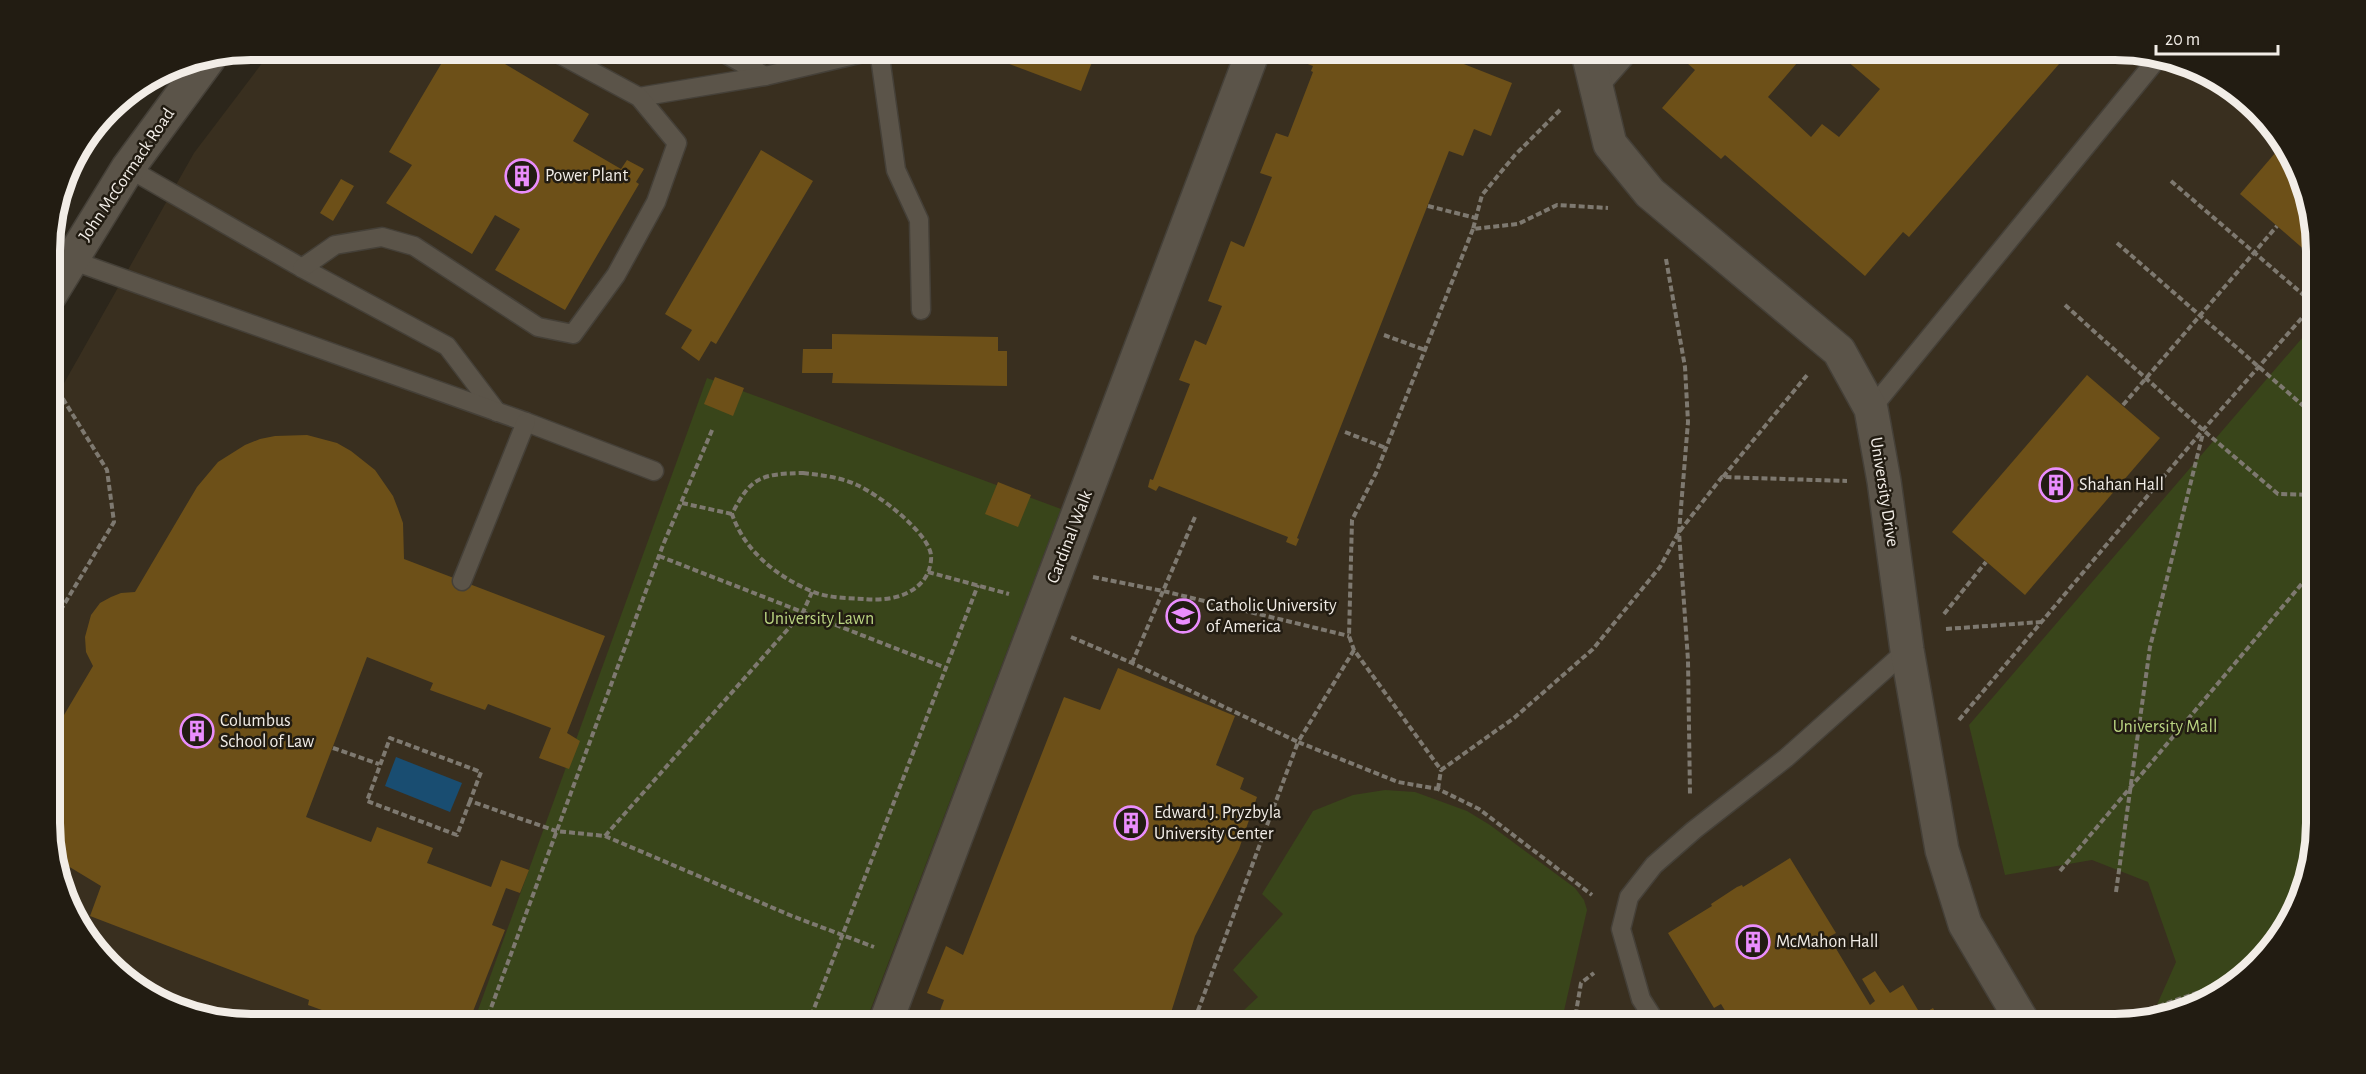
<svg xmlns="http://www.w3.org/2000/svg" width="2366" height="1074" font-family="'Alegreya Sans',sans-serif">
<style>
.built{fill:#392f1f}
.green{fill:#39451a}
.water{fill:#194d71}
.building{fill:#6d5018}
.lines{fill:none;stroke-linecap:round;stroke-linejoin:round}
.lane-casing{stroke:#454038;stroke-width:21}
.street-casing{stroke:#454038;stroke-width:36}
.path{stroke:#7e7970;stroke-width:4;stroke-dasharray:6 3;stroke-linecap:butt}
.lane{stroke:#5b5449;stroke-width:18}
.street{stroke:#5b5449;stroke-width:33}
.labels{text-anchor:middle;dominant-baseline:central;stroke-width:5;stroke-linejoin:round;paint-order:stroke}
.street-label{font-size:18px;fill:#f2ede7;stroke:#221c12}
.poi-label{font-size:18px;fill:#f2ede7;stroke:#221c12;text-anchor:start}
.park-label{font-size:18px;fill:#b9d381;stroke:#221c12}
.rim{fill:none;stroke:#f2ede7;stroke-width:8}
</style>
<rect width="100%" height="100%" fill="#2c261b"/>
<!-- built -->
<polygon class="built" points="2115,49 2193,65 2275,129 2315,225 2316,824 2301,901 2275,946 2227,990 2128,1024 251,1024 173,1009 91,945 51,850 50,408 194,153 272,50"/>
<!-- green -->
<g class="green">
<polygon points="2315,323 2316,824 2301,901 2275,946 2227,990 2152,1016 2176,962 2148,882 2092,860 2005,875 1969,725"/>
<polygon points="707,378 1061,509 865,1024 473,1024"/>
<polygon points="1385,790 1415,792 1467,811 1490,825 1575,888 1584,900 1587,910 1561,1024 1229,1024 1258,997 1233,970 1283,914 1262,894 1313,811 1353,795"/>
</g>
<!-- water -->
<polygon class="water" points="396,757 462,783 450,812 385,786"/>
<!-- building -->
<g class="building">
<polygon points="450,49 480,49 589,114 573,141 621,169 627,160 644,169 636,182 639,184 565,310 495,270 520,229 495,215 472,254 386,203 412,165 389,152"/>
<polygon points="991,49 1097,49 1081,91 988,56"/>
<polygon points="1286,49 1449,49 1446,57 1512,83 1491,136 1474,129 1463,156 1449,151 1297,538 1299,539 1296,546 1286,542 1288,537 1159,486 1156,491 1148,487 1150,479 1153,480 1190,384 1179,380 1195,340 1206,345 1222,306 1208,301 1231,241 1244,247 1272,177 1260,173 1276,133 1288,137 1313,72 1311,71 1313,66 1284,55"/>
<polygon points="1698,49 1708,55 1713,49 1809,49 1768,97 1811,137 1822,124 1839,137 1880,89 1833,49 2072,49 1909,237 1903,232 1865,276 1725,155 1721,159 1662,108 1695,70 1687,63"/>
<polygon points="2282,145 2315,225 2315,259 2240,194"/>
<polygon points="761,150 813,181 716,344 711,341 699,361 681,348 692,330 665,314"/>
<polygon points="341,179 354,186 333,221 320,213"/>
<polygon points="832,334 998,337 998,351 1007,351 1007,386 832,383 833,373 802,373 803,349 832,349"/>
<polygon points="2087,375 2160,438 2025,595 1952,532"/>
<polygon points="715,377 744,388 733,416 704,404"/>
<polygon points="307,435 337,443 351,451 375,470 393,496 398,509 403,523 404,559 605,636 567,733 580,741 569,769 539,758 551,728 488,704 485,710 430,690 433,683 367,657 306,817 371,842 377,827 433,848 427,863 491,887 501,860 529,870 520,893 506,888 492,925 505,930 468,1024 455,1020 453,1024 375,1024 366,1021 365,1024 360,1024 308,1005 309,1000 90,916 101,886 68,866 62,877 51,850 51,737 93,666 86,652 85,637 91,615 100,603 111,597 121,593 135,592 197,487 218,462 245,445 260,439 275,436"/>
<polygon points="998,482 1031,495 1018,527 985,514"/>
<polygon points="1118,668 1235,716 1216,765 1244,778 1240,789 1257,797 1239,849 1195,936 1169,1019 1165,1017 1162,1024 935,1024 944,1000 927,993 946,946 963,955 1064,697 1100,710"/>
<polygon points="1790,858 1836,933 1829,937 1870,1005 1875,1001 1862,979 1875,971 1890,993 1903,985 1921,1015 1933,1008 1942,1024 1733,1024 1721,1004 1714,1008 1668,933 1712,906 1711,904 1737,887 1742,885 1743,887"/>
</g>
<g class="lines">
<!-- lane casing -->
<g class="lane-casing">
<g id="lane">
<polyline points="717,49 765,76"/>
<polyline points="879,50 896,170 919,220 921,310"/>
<polyline points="1596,90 1632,49"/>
<polyline points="639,97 765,76 880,49"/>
<polyline points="128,168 302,268 447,346 497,412"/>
<polyline points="71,260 526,422 654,471"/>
<polyline points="302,268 335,245 382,237 414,246 538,327 573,334 616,275 656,202 677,143 639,97 550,49"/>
<polyline points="1871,409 2158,58"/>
<polyline points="462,581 526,422"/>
<polyline points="1657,1024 1641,999 1621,929 1629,897 1654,865 1694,830 1786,758 1907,650"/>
</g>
</g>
<!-- street casing -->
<g class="street-casing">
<g id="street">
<polyline points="1587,49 1610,144 1650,193 1839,351 1871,409 1884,481 1907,650 1942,850 1965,924 2024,1024"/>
<polyline points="50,295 128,168 209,58"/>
<polyline points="885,1024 1254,49"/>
</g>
</g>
<!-- path -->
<g class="path">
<polyline points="1560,110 1515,155 1482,195 1473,229 1518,224 1557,205 1608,208"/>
<polyline points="2171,181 2314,304"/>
<polyline points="64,185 132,91"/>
<polyline points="1428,206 1476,218"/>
<polyline points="1473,229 1376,473 1352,520 1349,636 1354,650 1441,770 1514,718 1593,649 1660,567 1679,532 1722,477 1847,481"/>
<polyline points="2117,243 2315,416"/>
<polyline points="1666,259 1685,367 1688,422 1679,532 1688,660 1690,795"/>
<polyline points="2065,305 2203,430 2278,494 2316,495"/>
<polyline points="1384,335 1425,350"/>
<polyline points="2123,405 2277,226"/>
<polyline points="1345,432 1386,448"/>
<path d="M803,473C821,475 840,477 857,485C878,494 928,532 931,555C932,565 927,578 920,584C906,598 883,601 865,599C847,598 827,598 811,591C776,576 744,550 732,514C751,476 762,474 803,473Z"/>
<polyline points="1723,477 1808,374"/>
<polyline points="682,503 732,514"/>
<polyline points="659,556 946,668"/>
<polyline points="928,572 1009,594"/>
<polyline points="1093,577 1163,591 1349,636"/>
<polyline points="1944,614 1986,562"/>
<polyline points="51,626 114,522 107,470 55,386"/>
<polyline points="1946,629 2041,622"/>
<polyline points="1071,637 1132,663 1298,742 1193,1024"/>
<polyline points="1354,650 1298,742 1398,782 1438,789 1479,809 1592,895"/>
<polyline points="1132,663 1195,517"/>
<polyline points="1959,720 2203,430 2315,303"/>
<polyline points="333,748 379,764"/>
<polyline points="1438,789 1441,770"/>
<polyline points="470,801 457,835 367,801 390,738 481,772 470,801 556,831 605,836 792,916 874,947"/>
<polyline points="605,836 803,612 812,592"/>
<polyline points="2060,871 2316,567"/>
<polyline points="2116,892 2150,647 2203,433"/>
<polyline points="2150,1009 2240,978"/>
<polyline points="485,1024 663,545 713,428"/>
<polyline points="808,1024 978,585"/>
<polyline points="1574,1024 1581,983 1594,973"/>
</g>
<!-- lane -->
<use href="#lane" class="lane"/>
<!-- street -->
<use href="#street" class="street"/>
</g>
<!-- icons -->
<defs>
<g id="building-ring" transform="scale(1.725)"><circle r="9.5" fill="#221c12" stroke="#ea8dfd" stroke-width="1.5"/><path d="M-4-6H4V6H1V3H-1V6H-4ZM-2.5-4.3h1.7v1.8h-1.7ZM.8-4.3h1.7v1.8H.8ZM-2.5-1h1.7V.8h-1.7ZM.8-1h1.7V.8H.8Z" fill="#ea8dfd"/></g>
<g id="university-ring" transform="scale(1.725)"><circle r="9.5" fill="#221c12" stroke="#ea8dfd" stroke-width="1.5"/><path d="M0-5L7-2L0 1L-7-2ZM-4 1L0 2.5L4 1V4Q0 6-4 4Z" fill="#ea8dfd"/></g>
</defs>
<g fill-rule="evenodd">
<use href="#building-ring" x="522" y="176"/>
<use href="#building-ring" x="2056" y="485"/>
<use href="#university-ring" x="1183" y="616"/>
<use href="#building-ring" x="197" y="731"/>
<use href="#building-ring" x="1131" y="823"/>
<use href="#building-ring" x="1753" y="942"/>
</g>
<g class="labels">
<!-- street labels -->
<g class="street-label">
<text transform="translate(127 175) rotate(-56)">John McCormack Road</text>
<text transform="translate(1884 492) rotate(81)">University Drive</text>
<text transform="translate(1070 537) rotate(-69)">Cardinal Walk</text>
</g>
<!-- poi labels -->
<g class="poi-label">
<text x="545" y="176">Power Plant</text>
<text x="2079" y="485">Shahan Hall</text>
<text x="1206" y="606">Catholic University<tspan x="1206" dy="21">of America</tspan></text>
<text x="220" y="721">Columbus<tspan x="220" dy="21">School of Law</tspan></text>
<text x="1154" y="813">Edward J. Pryzbyla<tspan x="1154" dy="21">University Center</tspan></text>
<text x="1776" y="942">McMahon Hall</text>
</g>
<!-- park labels -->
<g class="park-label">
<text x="819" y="619">University Lawn</text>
<text x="2165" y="727">University Mall</text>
</g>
</g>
<!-- crop -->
<path d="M0 0H2366V1074H0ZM251 60H2115A191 191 0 0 1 2306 251V823A191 191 0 0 1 2115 1014H251A191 191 0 0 1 60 823V251A191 191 0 0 1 251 60Z" fill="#221c12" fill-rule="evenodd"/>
<path class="rim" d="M251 60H2115A191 191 0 0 1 2306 251V823A191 191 0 0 1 2115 1014H251A191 191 0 0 1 60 823V251A191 191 0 0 1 251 60Z"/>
<!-- scale -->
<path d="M2156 45v9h122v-9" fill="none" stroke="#f2ede7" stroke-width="3"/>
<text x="2165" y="45" font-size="18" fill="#f2ede7" stroke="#221c12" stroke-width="4.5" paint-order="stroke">20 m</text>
</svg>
